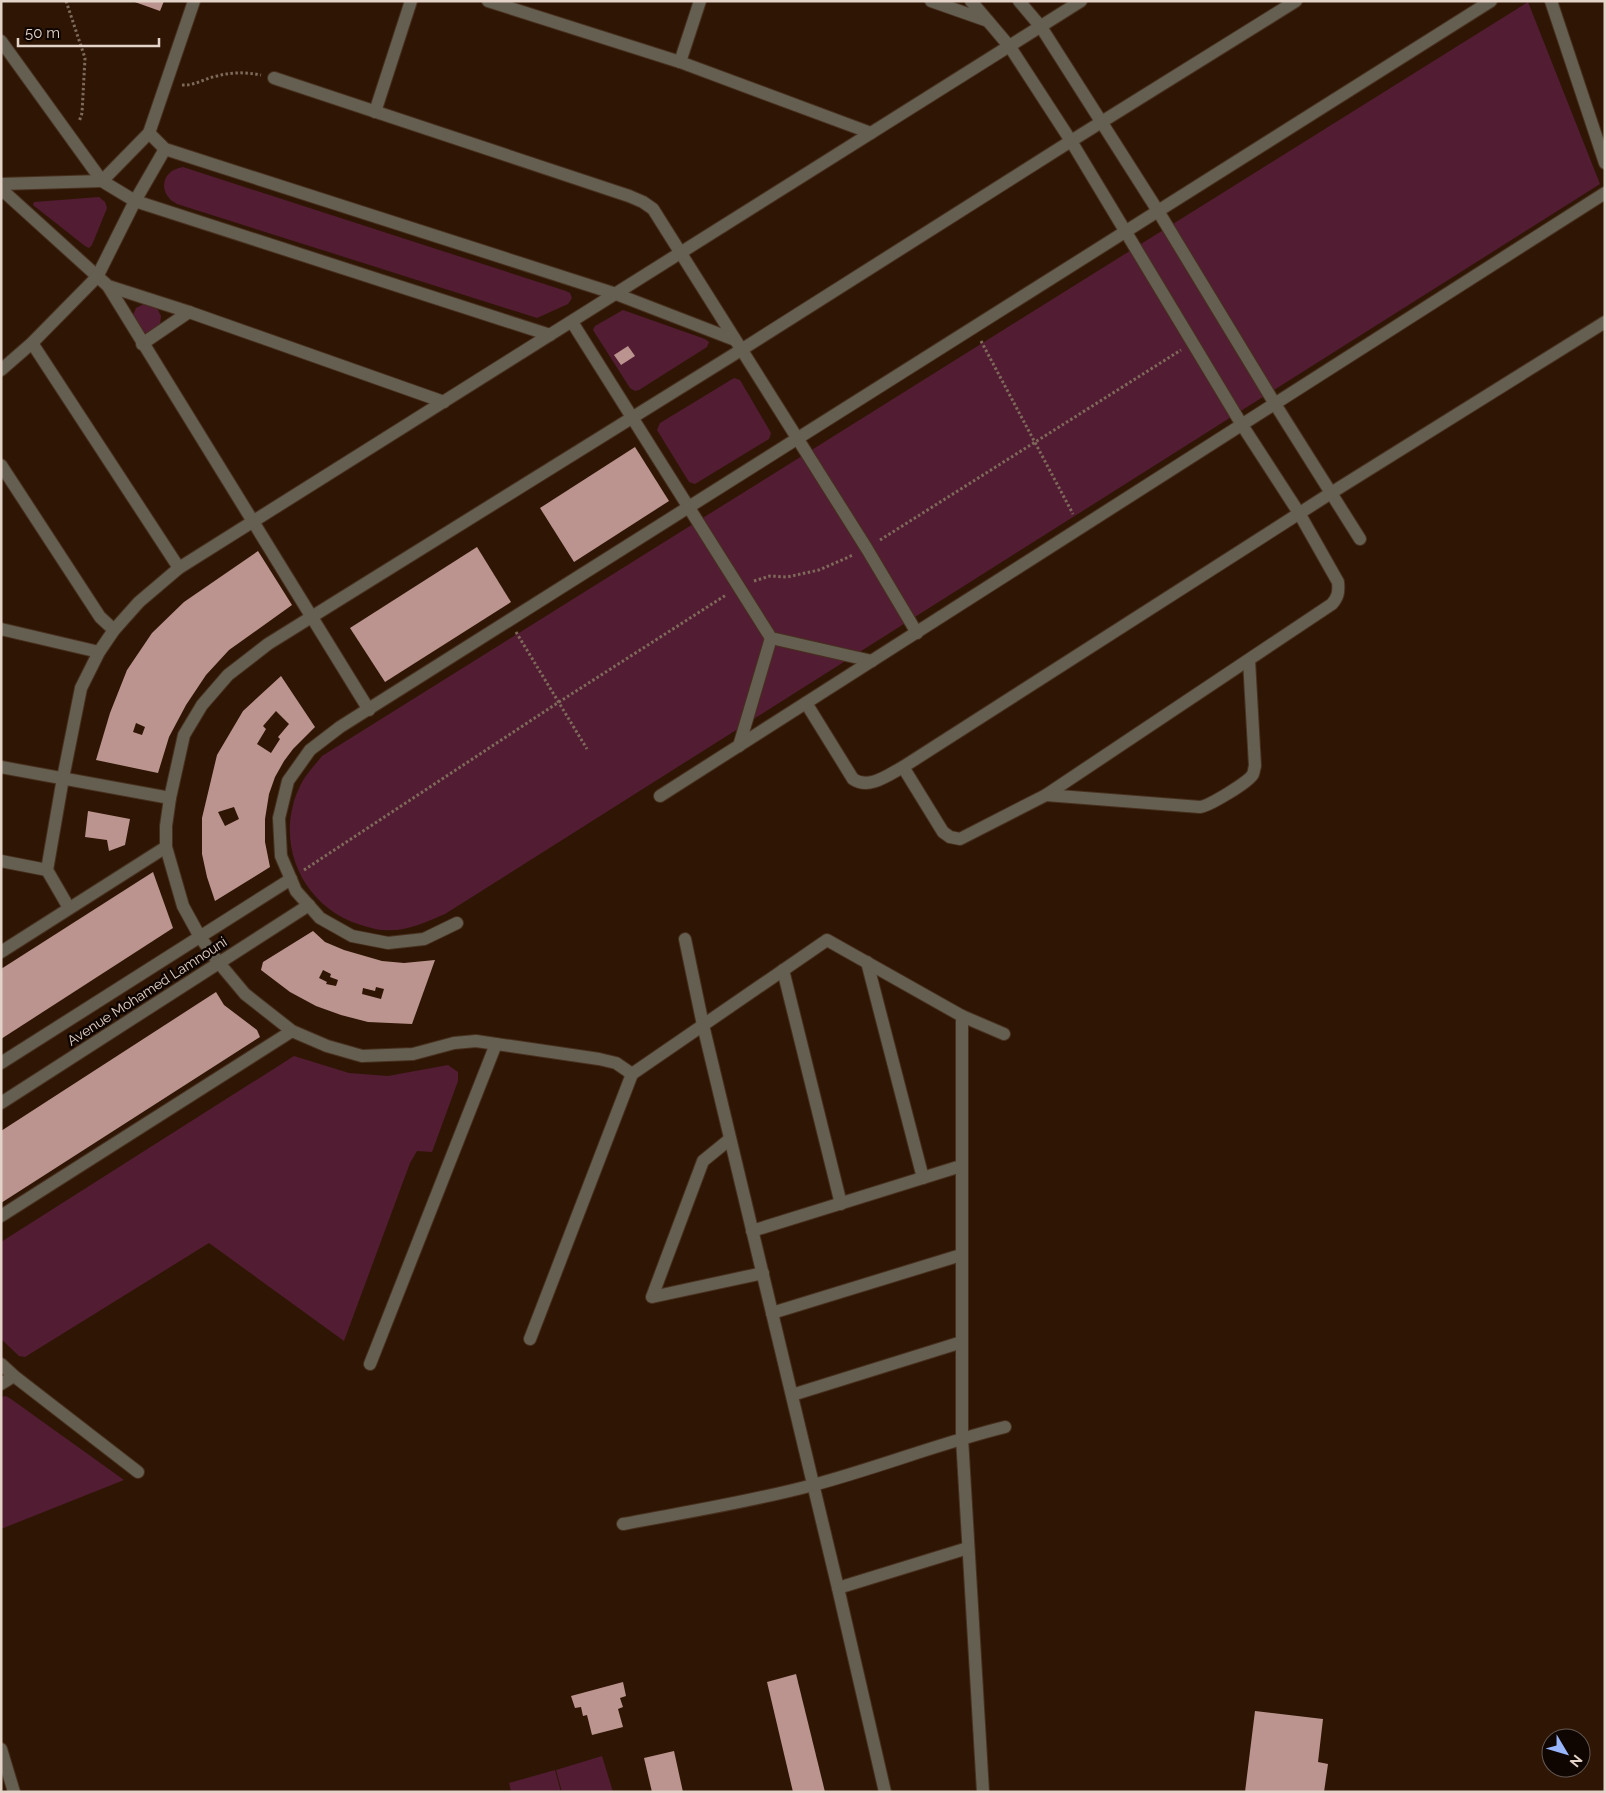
<svg xmlns="http://www.w3.org/2000/svg" width="1606" height="1793" font-family="Raleway,sans-serif">
<style>
.green{fill:#521c33}
.building{fill:#bc948f;fill-rule:evenodd}
.lines{fill:none;stroke-linecap:round;stroke-linejoin:round}
.minor-casing{stroke:#48301f;stroke-width:14}
.path{stroke:#7e695a;stroke-width:3;stroke-dasharray:2.5 2.5;stroke-linecap:butt}
.minor{stroke:#655f51;stroke-width:12}
.labels{text-anchor:middle;dominant-baseline:central;stroke-width:5;stroke-linejoin:round;paint-order:stroke}
.street-label{font-size:14px;fill:#e4d3c8;stroke:#0f0501}
</style>
<rect width="100%" height="100%" fill="#2f1604"/>
<!-- green -->
<g class="green">
<path d="M1528,2L1600,184L445,914C424,923 405,932 383,930C378,930 372,928 368,927C304,912 271,843 301,784C306,774 315,765 322,756Z"/>
<path d="M183,167L566,291L570,293L572,298L568,304L537,318L177,204C157,194 161,170 183,167Z"/>
<polygon points="99,197 105,202 107,208 92,245 89,248 85,246 33,205 34,202"/>
<polygon points="144,304 157,308 161,316 160,325 148,333 143,333 132,317 136,308"/>
<polygon points="623,310 705,339 709,342 707,347 639,390 635,391 630,388 593,330 595,326"/>
<polygon points="734,378 740,380 771,433 769,439 695,484 689,482 657,430 660,423"/>
<polygon points="294,1056 349,1073 388,1076 448,1065 458,1072 458,1081 432,1152 417,1151 410,1163 344,1341 209,1243 25,1357 19,1356 1,1339 1,1242"/>
<polygon points="6,1396 11,1399 124,1480 1,1529 1,1397"/>
<polygon points="602,1756 613,1792 562,1792 556,1770"/>
<polygon points="555,1770 561,1792 511,1792 509,1783"/>
</g>
<!-- building -->
<g class="building">
<polygon points="132,1 164,1 160,11"/>
<polygon points="628,346 635,356 621,365 614,355"/>
<polygon points="635,447 669,501 574,562 540,508"/>
<polygon points="477,547 511,602 385,682 350,628"/>
<path d="M258,551L292,605L229,650L206,675L186,705L169,737L158,773L96,760L110,713L127,670L152,633L184,602ZM136,723L145,727L142,735L133,732Z"/>
<path d="M281,676L315,727L293,749L284,761L275,777L269,794L265,819V842L270,867L215,901L207,877L202,854V818L217,755L243,711ZM276,711L289,724L278,737L280,739L271,753L257,744L266,729L263,726ZM234,807L239,819L225,826L218,812Z"/>
<polygon points="88,811 130,819 125,845 109,851 107,840 85,837"/>
<polygon points="153,872 173,928 1,1039 1,969"/>
<path d="M313,931L325,942L344,950L382,961L404,963L435,960L412,1024L368,1022L341,1015L316,1006L290,992L261,970L263,962ZM323,970L331,974L330,977L338,980L336,986L326,984L327,982L319,978ZM376,987L384,989L381,999L362,994L363,988L375,991Z"/>
<polygon points="216,992 224,1005 257,1030 260,1037 1,1203 1,1131"/>
<polygon points="796,1674 825,1792 793,1792 767,1682"/>
<polygon points="623,1682 626,1696 620,1698 623,1707 618,1709 623,1727 592,1735 587,1715 583,1716 581,1707 575,1708 571,1696"/>
<polygon points="1255,1711 1323,1719 1318,1762 1328,1764 1324,1792 1245,1792"/>
<polygon points="674,1751 683,1792 652,1792 644,1758"/>
</g>
<g class="lines">
<!-- minor casing -->
<g class="minor-casing">
<g id="minor">
<polyline points="194,1 149,133 165,149 616,294 735,340"/>
<polyline points="488,1 680,62 871,133"/>
<polyline points="931,1 988,21"/>
<polyline points="1019,1 1041,27 1158,211 1275,404 1360,539"/>
<polyline points="1551,1 1605,163"/>
<polyline points="1,41 102,181 135,201 165,149"/>
<polyline points="680,62 700,1"/>
<polyline points="274,78 629,196 643,202 653,209 867,549 917,633"/>
<polyline points="375,112 411,1"/>
<polyline points="1,184 102,181 149,133"/>
<polyline points="1,189 108,286 189,312 444,402"/>
<polyline points="108,286 369,710"/>
<polyline points="572,322 771,638 872,661"/>
<polyline points="32,343 179,568"/>
<polyline points="142,344 189,312"/>
<polyline points="1,370 32,343 97,277 135,201 550,335"/>
<polyline points="1,465 100,617 114,630"/>
<polyline points="1,629 99,652"/>
<path d="M806,703L853,779C869,790 888,775 903,767L1331,493L1605,322"/>
<polyline points="739,746 771,638"/>
<polyline points="1,767 170,798"/>
<path d="M903,767L943,832L950,837L960,839L1046,795L1332,604C1338,597 1339,592 1338,582L1299,513L1242,425L1071,141L1010,47L971,1"/>
<path d="M1046,795L1200,807C1209,806 1249,782 1253,774C1254,772 1254,769 1255,766L1249,660"/>
<polyline points="660,796 1605,193"/>
<polyline points="1,861 47,870"/>
<polyline points="69,908 47,870 63,778 81,688 99,652 114,630 139,602 179,568 1081,1"/>
<polyline points="457,923 424,939 388,943 352,936 320,918 296,891 281,856 279,818 288,781 310,750 340,727 1491,1"/>
<polyline points="685,939 703,1025 838,1588 885,1792"/>
<polyline points="1,952 166,847"/>
<polyline points="867,962 923,1178"/>
<polyline points="783,970 841,1204"/>
<polyline points="962,1016 962,1438 983,1792"/>
<polyline points="1,1063 291,879"/>
<polyline points="632,1074 616,1063 599,1059 476,1041 454,1043 413,1054 362,1056 327,1046 292,1031 245,994 219,963 200,937 183,906 166,847 166,826 170,798 184,735 202,705 228,675 268,644 741,350 1071,141 1296,1"/>
<polyline points="1,1103 309,905"/>
<polyline points="730,1139 703,1161 652,1297 763,1273"/>
<polyline points="1,1216 292,1031"/>
<polyline points="752,1231 961,1166"/>
<polyline points="772,1313 961,1255"/>
<polyline points="530,1339 632,1074 827,940 962,1016 1004,1034"/>
<polyline points="1,1364 14,1376 138,1472"/>
<polyline points="370,1364 496,1044"/>
<polyline points="1,1384 14,1376"/>
<polyline points="792,1395 962,1342"/>
<path d="M623,1524C686,1512 750,1502 813,1485C877,1468 940,1443 1005,1427"/>
<polyline points="838,1588 968,1548"/>
<polyline points="1,1749 14,1792"/>
</g>
</g>
<!-- path -->
<g class="path">
<polyline points="66,1 85,58 82,113 79,122"/>
<path d="M182,85C195,86 205,78 217,76C232,72 246,72 261,75"/>
<polyline points="981,341 1073,514"/>
<polyline points="880,540 1181,350"/>
<polyline points="754,581 770,576 787,577 819,570 853,555"/>
<polyline points="516,632 587,749"/>
<polyline points="304,870 559,702 726,595"/>
</g>
<!-- minor -->
<use href="#minor" class="minor"/>
</g>
<g class="labels">
<!-- street labels -->
<g class="street-label">
<text transform="translate(147 991) rotate(-33)">Avenue Mohamed Lamnouni</text>
</g>
</g>
<!-- border -->
<rect width="1606" height="1793" fill="none" stroke="#e4d3c8" stroke-width="5"/>
<!-- north arrow -->
<g transform="translate(1566 1753) rotate(128)"><circle r="24" fill="#0f0501" stroke="#645751"/>
<path d="M0-4L9 19L0 12L-9 19Z" fill="#98b5fd"/>
<text y="-8" font-size="14" font-weight="bold" text-anchor="middle" fill="#e4d3c8">N</text>
</g>
<!-- scale -->
<path d="M18 38v8h141v-8" fill="none" stroke="#e4d3c8" stroke-width="2.5"/>
<text x="25" y="38" font-size="15" fill="#e4d3c8" stroke="#0f0501" stroke-width="4" paint-order="stroke">50 m</text>
</svg>
